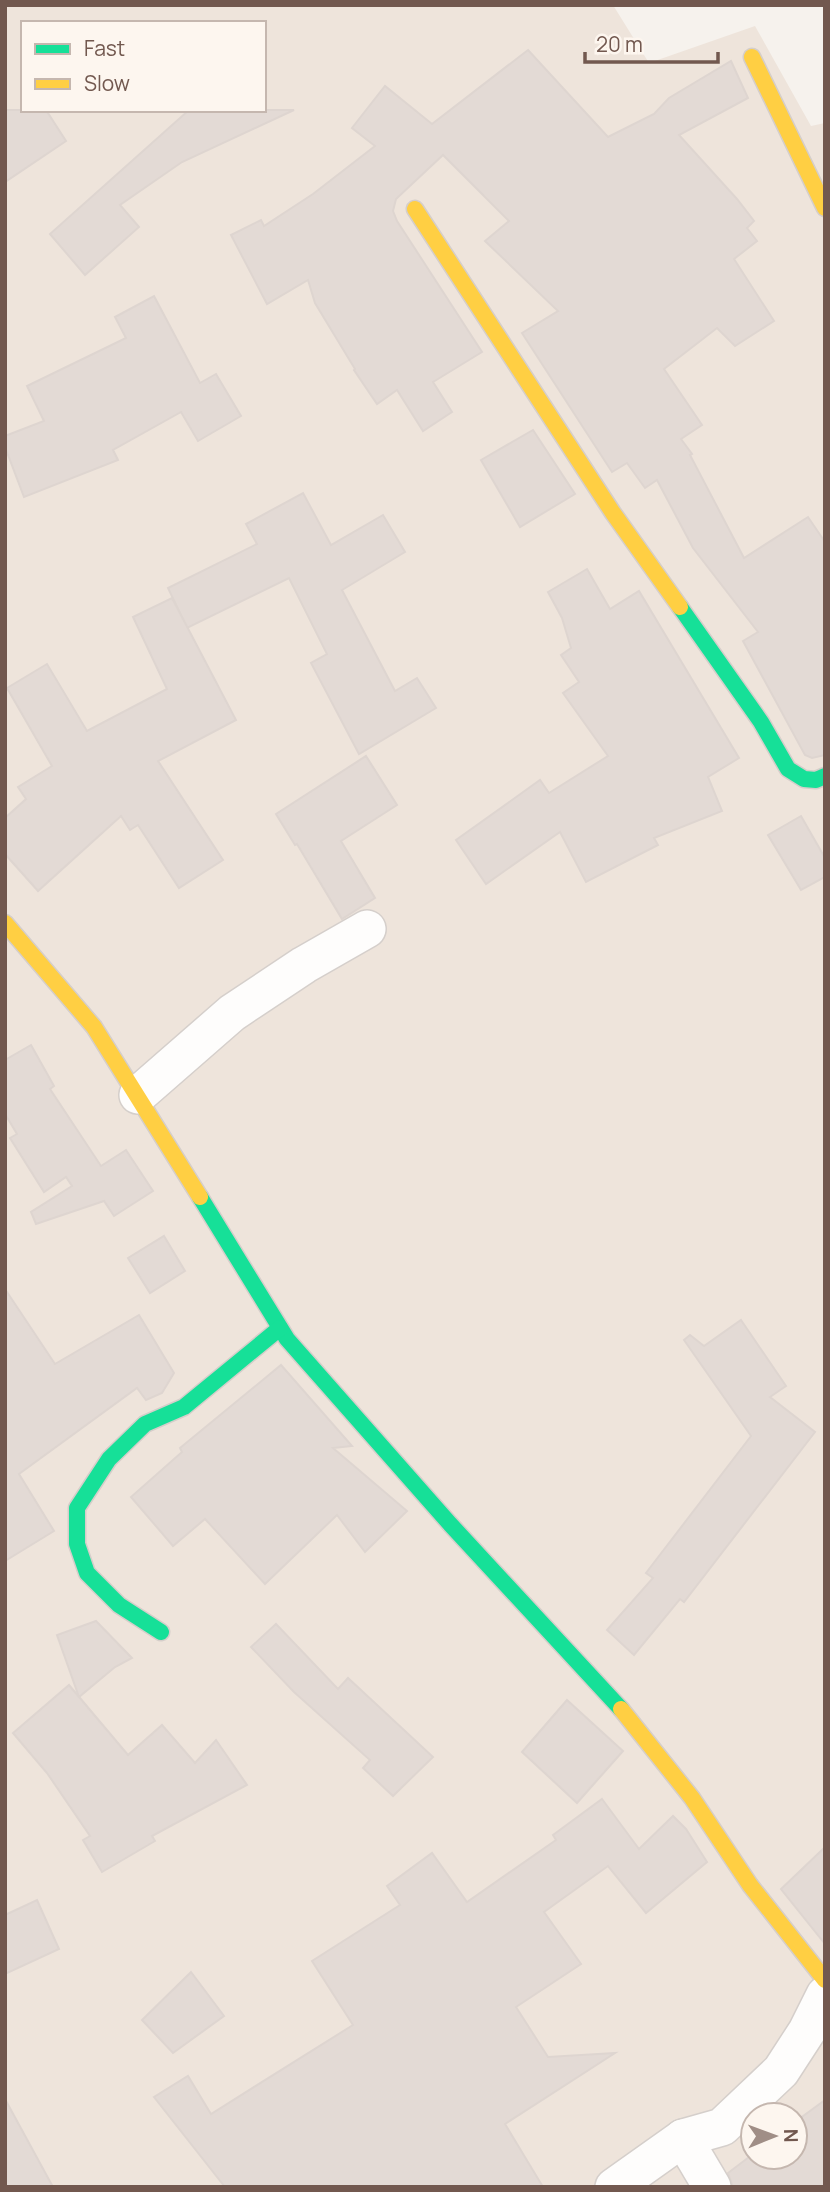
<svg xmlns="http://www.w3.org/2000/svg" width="830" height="2192" font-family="Manrope,sans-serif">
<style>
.residential{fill:#eee4db;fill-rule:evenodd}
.building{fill:#e3dad5;stroke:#ded5d0;stroke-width:2}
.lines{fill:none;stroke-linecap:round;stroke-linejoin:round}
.street-casing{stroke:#d5cfcb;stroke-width:40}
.fast-casing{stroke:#d5ceca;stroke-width:19}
.slow-casing{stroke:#d5ceca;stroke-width:19}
.street{stroke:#fefdfc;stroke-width:37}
.fast{stroke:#16e098;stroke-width:16}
.slow{stroke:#ffcf43;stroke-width:16}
</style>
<rect width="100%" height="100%" fill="#f6f2ed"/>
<!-- residential -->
<path class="residential" d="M5,5H613L649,63L755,26L811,126L825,123V2187H5ZM23,23H264V110H23ZM753,2115H795V2157H753Z"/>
<!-- building -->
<g class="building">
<polygon points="528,50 608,137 654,114 669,98 731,61 748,98 679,135 737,199 754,221 747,228 757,241 734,259 774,321 735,346 717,328 664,369 702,425 681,439 692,454 690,455 744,558 808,517 825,542 825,755 812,758 805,755 743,641 758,632 693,548 657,480 645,488 627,463 612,472 522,333 558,311 485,241 509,221 443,155 396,199 393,211 397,221 482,352 433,382 452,412 423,431 397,390 377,404 354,370 355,369 315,303 308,280 267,304 231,235 261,220 264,226 313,194 375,146 352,128 385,86 432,124"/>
<polygon points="5,110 46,110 66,141 5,182"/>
<polygon points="189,110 294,110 182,162 120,205 139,227 85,275 50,234"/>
<polygon points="154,296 200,383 216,374 241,416 198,441 181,412 113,450 118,460 24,497 5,447 5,436 44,421 27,386 126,338 115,317"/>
<polygon points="533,430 575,494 520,527 481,460"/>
<polygon points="303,493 331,545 383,515 405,552 342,590 395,691 417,678 436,708 359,754 311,663 327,654 289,578 187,628 168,588 257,544 246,524"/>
<polygon points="587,569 610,609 639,591 739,758 708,777 722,811 654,838 658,845 586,882 560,832 486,884 456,840 540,780 549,793 608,756 563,693 579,682 561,655 571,648 562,618 548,592"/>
<polygon points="172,598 236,720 158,761 223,860 179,888 138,825 130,830 121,816 38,891 5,854 5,818 26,799 18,787 52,766 7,688 47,664 87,731 167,689 133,617"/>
<polygon points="366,756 397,805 341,841 375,898 342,919 297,844 295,845 276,814"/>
<polygon points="801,816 825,858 825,877 801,890 768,835"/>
<polygon points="31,1045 54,1086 50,1089 101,1166 126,1150 153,1191 114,1216 104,1201 36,1224 31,1212 72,1186 66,1177 44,1192 10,1138 17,1134 5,1114 5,1060"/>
<polygon points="164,1236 185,1271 150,1293 128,1258"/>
<polygon points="5,1289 55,1364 139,1315 174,1373 162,1393 146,1400 137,1388 19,1474 54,1531 5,1561"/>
<polygon points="741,1320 786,1386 770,1397 815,1432 684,1602 680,1599 634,1655 607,1630 653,1578 646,1573 751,1436 684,1340 690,1335 704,1346"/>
<polygon points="281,1365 352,1446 333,1448 407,1511 365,1552 337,1515 265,1584 205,1519 173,1546 131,1497 182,1452 180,1448"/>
<polygon points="96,1621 132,1658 115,1667 79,1697 57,1635"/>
<polygon points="276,1624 338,1689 348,1678 433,1757 393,1796 363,1768 370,1760 294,1692 251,1647"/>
<polygon points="69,1685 128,1755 162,1725 195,1763 216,1740 247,1785 152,1836 155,1841 102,1872 83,1840 90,1836 47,1773 13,1733"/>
<polygon points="567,1700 623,1751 577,1803 522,1752"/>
<polygon points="602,1799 639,1849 673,1816 686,1829 707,1862 646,1913 608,1866 544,1912 581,1964 516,2007 548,2057 615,2053 505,2124 543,2187 225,2187 154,2097 188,2076 211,2114 353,2025 312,1961 400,1905 387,1886 432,1853 467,1902 556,1840 553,1835"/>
<polygon points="825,1847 825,1944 781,1889"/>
<polygon points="37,1900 59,1949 5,1974 5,1915"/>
<polygon points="191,1972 224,2016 173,2053 142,2020"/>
<polygon points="5,2099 53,2187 5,2187"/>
<polygon points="825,2100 825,2187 733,2187 728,2173 753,2154 753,2157 795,2157 795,2122"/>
</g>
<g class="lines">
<!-- street casing -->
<g class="street-casing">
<g id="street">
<polyline points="138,1095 232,1013 304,965 367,929"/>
<polyline points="683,2138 712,2187"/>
<polyline points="614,2187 683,2138 722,2127 781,2071 807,2031 825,1995"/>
</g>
</g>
<!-- fast casing -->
<g class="fast-casing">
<g id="fast">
<polyline points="680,607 761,722 788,769 804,779 816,780 825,776"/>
<polyline points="200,1197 287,1339 450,1524 621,1709"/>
<polyline points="161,1632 119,1605 87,1573 77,1544 77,1508 109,1459 145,1424 184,1407 280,1328"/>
</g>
</g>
<!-- slow casing -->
<g class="slow-casing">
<g id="slow">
<polyline points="752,57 825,208"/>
<polyline points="415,209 613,513 680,607"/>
<polyline points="5,923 94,1027 200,1197"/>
<polyline points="621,1709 692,1798 750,1885 825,1980"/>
</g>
</g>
<!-- street -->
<use href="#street" class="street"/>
<!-- fast -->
<use href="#fast" class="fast"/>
<!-- slow -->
<use href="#slow" class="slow"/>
</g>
<!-- border -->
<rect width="830" height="2192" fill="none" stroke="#72584f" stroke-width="14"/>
<!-- legend -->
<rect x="21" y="21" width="245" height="91" fill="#fdf6ef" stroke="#c5b7af" stroke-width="2"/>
<rect x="35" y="44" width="35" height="10" fill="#16e098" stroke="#c5b7af" stroke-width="2"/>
<text x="84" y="56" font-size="21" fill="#72584f">Fast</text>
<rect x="35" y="79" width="35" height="10" fill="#ffcf43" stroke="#c5b7af" stroke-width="2"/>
<text x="84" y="91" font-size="21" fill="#72584f">Slow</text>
<!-- north arrow -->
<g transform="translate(774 2136) rotate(89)"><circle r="33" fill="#fdf6ef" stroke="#c5b7af" stroke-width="2"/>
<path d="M0-5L12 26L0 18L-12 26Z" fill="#a08e86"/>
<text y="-10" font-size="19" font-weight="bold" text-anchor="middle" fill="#72584f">N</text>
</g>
<!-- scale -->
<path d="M585 52v10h133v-10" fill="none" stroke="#72584f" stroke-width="3.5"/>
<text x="596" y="52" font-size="21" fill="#72584f" stroke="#fdf6ef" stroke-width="5" paint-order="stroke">20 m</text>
</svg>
